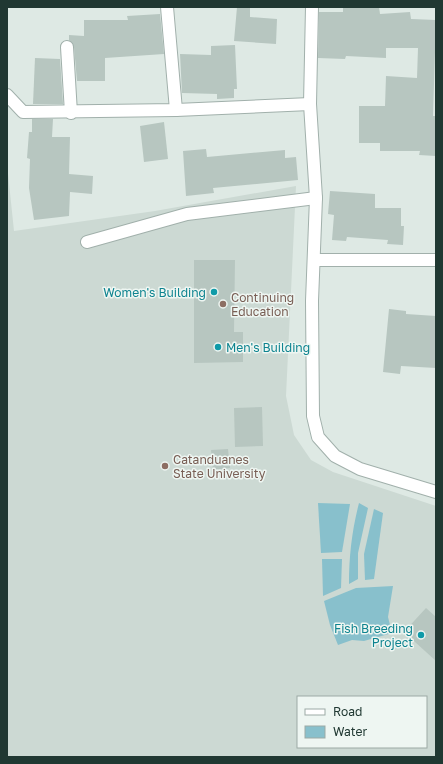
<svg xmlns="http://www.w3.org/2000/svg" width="443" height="764" font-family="'Golos Text',sans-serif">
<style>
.built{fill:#ccd9d3;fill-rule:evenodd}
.water{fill:#88c0cc}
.building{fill:#b7c6c0}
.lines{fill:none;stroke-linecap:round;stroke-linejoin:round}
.minor-casing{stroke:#a1b0ab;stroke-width:14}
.tertiary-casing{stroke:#a1b0ab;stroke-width:14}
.minor{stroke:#fff;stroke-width:12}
.tertiary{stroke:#fff;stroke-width:12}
.culture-dot{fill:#0f9aa8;stroke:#eef6f2;stroke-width:1.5}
.education-dot{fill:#8d6e63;stroke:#eef6f2;stroke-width:1.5}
.labels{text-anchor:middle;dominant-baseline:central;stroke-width:3;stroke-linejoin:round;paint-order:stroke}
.culture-label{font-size:12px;fill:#0d838f;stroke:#eef6f2;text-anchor:end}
.education-label{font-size:12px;fill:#785e54;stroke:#eef6f2;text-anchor:start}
</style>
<rect width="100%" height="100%" fill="#dee9e4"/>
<!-- built -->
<path class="built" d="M7,164L14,231L155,211L296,186L286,396L294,435L311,460L333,472L436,506V757H7ZM298,697H426V747H298Z"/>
<!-- water -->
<g class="water">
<polygon points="318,503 350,504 342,552 321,553"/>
<path d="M359,503L368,508L358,553V579L349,584C349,556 352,530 359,503Z"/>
<polygon points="374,509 383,513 374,579 365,580 364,554"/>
<polygon points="322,559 342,559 341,588 323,596"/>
<polygon points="393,586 388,617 392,633 364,641 352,640 338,645 330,625 324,601 356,588"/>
</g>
<!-- building -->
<g class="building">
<polygon points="237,7 250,7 250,17 277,19 276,44 234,41"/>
<polygon points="343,7 379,7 380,14 410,12 411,19 436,20 433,116 436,116 436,156 419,155 420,151 380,151 380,143 359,143 359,106 385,106 386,76 417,78 418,48 386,48 386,58 346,56 345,59 318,58 319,12 343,12"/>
<polygon points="160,14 164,54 105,58 105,81 77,81 74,47 69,40 69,35 84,36 84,20 128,20 127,16"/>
<polygon points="235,45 237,89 234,89 234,98 217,99 217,94 182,93 180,54 211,55 211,46"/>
<polygon points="35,58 60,59 63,104 33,104"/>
<polygon points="32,119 53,119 52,137 70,137 69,174 93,176 92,194 70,192 69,216 34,220 29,188 30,159 27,158 29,132 32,132"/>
<polygon points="164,122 168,159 144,162 140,126"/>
<polygon points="206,149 207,157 285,150 285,158 296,157 298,180 213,188 214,193 186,196 183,151"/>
<polygon points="330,191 375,194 375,208 401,208 401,226 404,226 403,245 387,244 388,240 347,237 346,241 332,240 334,215 328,214"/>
<polygon points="194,260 235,260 234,332 243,332 243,362 194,363"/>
<polygon points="389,309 406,311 406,314 436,316 436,368 401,366 400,374 383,372"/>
<polygon points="262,407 263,446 235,447 234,408"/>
<polygon points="228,449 230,468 213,470 211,450"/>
<polygon points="426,608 436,617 436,661 404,632"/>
</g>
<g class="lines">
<!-- minor casing -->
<g class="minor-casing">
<g id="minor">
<polyline points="167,7 176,110"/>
<polyline points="67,47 71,113"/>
<polyline points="7,95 23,112 176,110 310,104"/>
<polyline points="87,242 187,214 316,198"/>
<polyline points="314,260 436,260"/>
</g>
</g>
<!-- tertiary casing -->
<g class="tertiary-casing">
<polyline id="tertiary" points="312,7 310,104 316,198 312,301 313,416 318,437 335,456 360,469 436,492"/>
</g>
<!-- minor -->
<use href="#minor" class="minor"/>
<!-- tertiary -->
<use href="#tertiary" class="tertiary"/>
</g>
<!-- markers -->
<g class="culture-dot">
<circle cx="214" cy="292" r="4"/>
<circle cx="218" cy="347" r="4"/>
<circle cx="421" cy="635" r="4"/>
</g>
<g class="education-dot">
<circle cx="223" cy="304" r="4"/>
<circle cx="165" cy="466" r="4"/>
</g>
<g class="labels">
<!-- culture labels -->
<g class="culture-label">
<text x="206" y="292">Women's Building</text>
<text x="226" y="347" text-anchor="start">Men's Building</text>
<text x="413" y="628">Fish Breeding<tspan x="413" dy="14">Project</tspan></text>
</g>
<!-- education labels -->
<g class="education-label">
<text x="231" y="297">Continuing<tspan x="231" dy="14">Education</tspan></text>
<text x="173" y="459">Catanduanes<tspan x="173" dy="14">State University</tspan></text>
</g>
</g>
<!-- border -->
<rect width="443" height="764" fill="none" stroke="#203832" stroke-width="16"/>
<!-- legend -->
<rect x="297" y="696" width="130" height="52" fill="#eef6f2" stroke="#9caaa5"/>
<rect x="305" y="709" width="20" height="6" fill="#ffffff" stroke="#9caaa5"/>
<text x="333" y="716" font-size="12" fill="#203832">Road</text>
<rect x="305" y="726" width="20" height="12" fill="#88c0cc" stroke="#9caaa5"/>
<text x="333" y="736" font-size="12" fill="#203832">Water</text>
</svg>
